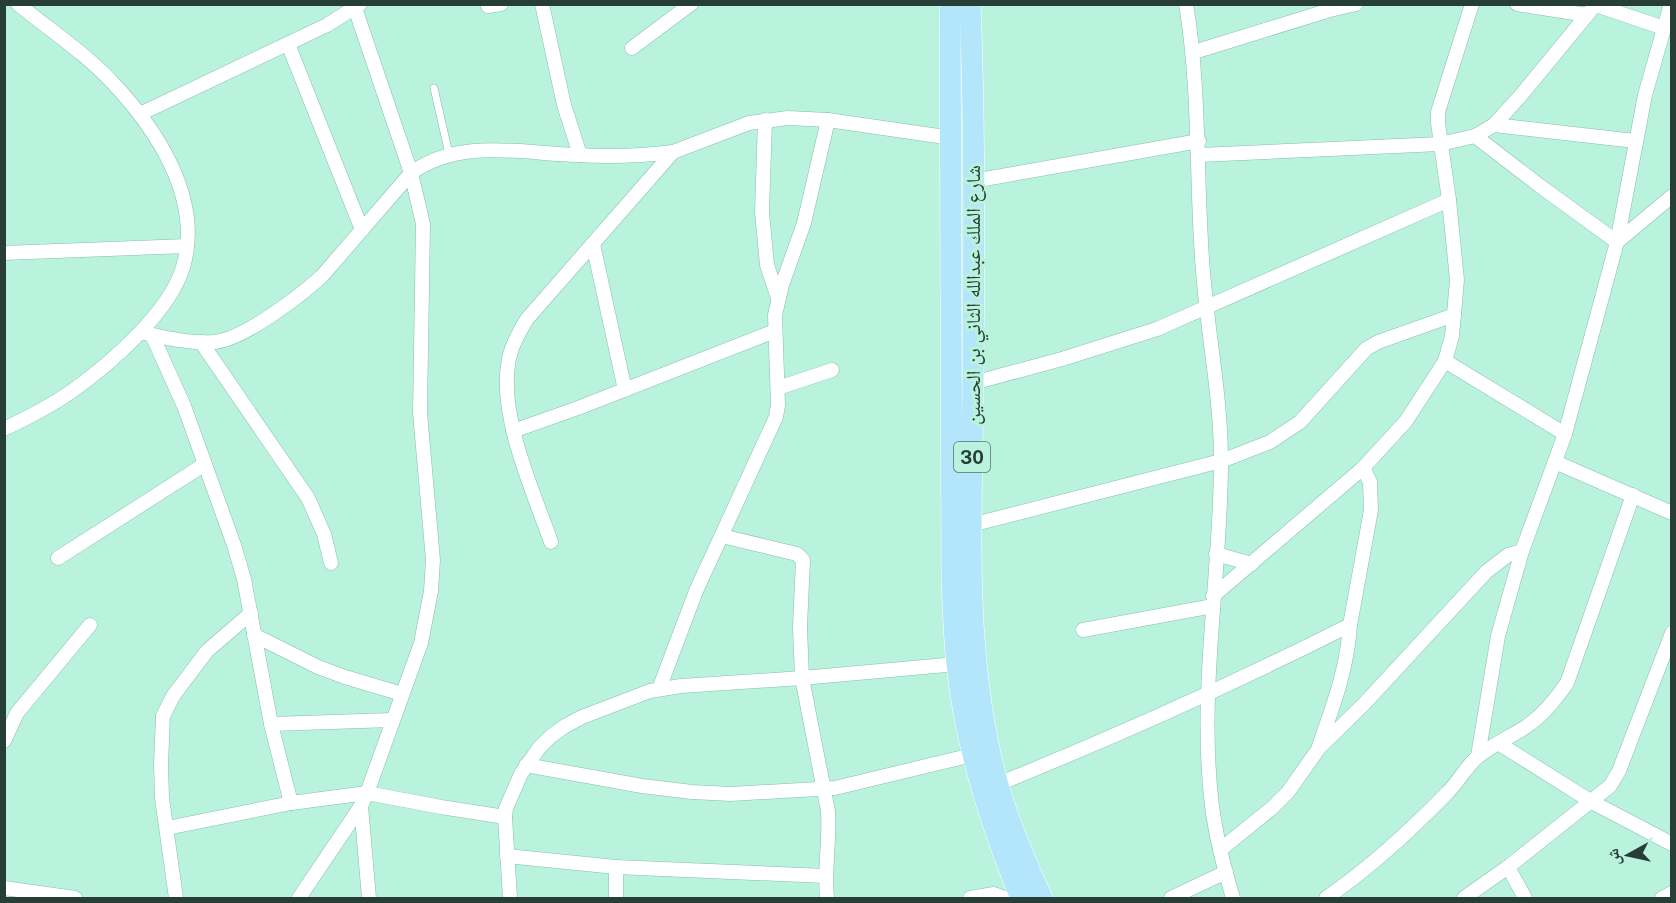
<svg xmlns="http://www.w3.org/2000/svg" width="1676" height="903" font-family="'Public Sans','Noto Naskh Arabic',sans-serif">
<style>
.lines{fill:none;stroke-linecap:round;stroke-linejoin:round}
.lane-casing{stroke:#87bfaa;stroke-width:8}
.street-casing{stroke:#87bfaa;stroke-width:15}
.primary-casing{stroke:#fff;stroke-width:22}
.lane{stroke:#fff;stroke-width:7}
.street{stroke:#fff;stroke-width:14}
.primary{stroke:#b3e5fb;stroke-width:21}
.labels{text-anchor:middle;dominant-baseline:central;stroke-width:6;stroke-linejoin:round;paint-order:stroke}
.shield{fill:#baf3dd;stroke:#537468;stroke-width:1.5}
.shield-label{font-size:18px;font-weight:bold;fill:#273e36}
.street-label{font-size:20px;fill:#273e36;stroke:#baf3dd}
</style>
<rect width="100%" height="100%" fill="#baf3dd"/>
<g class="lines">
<!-- lane casing -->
<g class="lane-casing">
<polyline id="lane" points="434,88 449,154"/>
</g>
<!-- street casing -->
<g class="street-casing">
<g id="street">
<polyline points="542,4 564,105 580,155"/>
<path d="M1186,4C1200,89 1196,173 1202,258C1206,326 1221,393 1221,461C1221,576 1198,691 1212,806C1216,837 1224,868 1233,898"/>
<polyline points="1517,4 1587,15"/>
<polyline points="1596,5 1664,28"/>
<polyline points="488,6 501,4"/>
<polyline points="288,44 362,230"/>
<polyline points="632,48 691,4"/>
<polyline points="1194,52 1330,10 1356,4"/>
<polyline points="140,114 327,25 360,4"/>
<polyline points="765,120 762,212 767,265 778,298"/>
<polyline points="1494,125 1635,141"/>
<polyline points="1475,136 1540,186 1617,242 1672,196"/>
<polyline points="1199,155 1440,144 1475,136 1494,125 1522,94 1596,4"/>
<polyline points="973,181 1199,141"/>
<polyline points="593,244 625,390"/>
<polyline points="4,253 187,246"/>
<path d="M141,332C164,338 191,344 215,342C244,339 300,296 322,276L411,173C460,138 520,153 577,155C608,157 641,156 673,152"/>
<polyline points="152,335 184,406 234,545 244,579 271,724 291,803"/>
<polyline points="201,342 308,498 324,534 331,563"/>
<polyline points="1445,361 1565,434"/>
<polyline points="973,383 1062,359 1157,329 1449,200"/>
<polyline points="778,388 832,370"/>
<path d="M4,429C27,418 51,406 72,391C110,364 170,312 183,267C203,199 157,130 113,83C85,53 50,30 18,4"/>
<polyline points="513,431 578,408 775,331"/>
<polyline points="1555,462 1672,513"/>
<polyline points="971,525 1221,461 1270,442 1300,422 1366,349 1378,342 1454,315"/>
<path d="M722,536L797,554L803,560L800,627L802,678L828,811C830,841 824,869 827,898"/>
<path d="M551,542C533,491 500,419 508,365C510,348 518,334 527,319L673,152L749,123L788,118L828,120L952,138"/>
<polyline points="1216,554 1252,564"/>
<polyline points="58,558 205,464"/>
<polyline points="1213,596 1363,468 1406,421 1445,361 1452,336 1457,280 1449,200 1438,123 1438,112 1472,4"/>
<polyline points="1083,630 1213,606"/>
<polyline points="254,635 318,667 345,677 402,694"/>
<polyline points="659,689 696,591 776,417 778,405 775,315 782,285 804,223 828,120"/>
<polyline points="271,724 392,720"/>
<polyline points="4,741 17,713 90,625"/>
<polyline points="1498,743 1592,802 1672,844"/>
<path d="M1319,746C1334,703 1347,670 1350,625"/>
<polyline points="1478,756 1498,636 1522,551 1565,434 1617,242 1645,95 1671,4"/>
<polyline points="526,765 642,786 692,792 731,794 835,788 972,755"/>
<path d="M998,784C1117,736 1235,683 1350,625L1371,510L1370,482L1363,468"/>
<polyline points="361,806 369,898"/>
<polyline points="167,828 291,803 367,793 441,807 505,817"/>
<polyline points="1220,850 1272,808 1288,792 1319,748 1364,704 1486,572 1508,555 1522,551"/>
<polyline points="507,856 616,867 825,876"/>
<polyline points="1508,867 1525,898"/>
<polyline points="4,888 75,898"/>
<polyline points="176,898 162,798 161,765 163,716 173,696 207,651 251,613"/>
<polyline points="299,898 361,806 367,793 421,643 431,591 433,560 420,413 423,224 411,173 355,8"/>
<polyline points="510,898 505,817 506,808 521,774 539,748 551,736 565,726 582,717 650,691 681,686 802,678 957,664"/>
<polyline points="616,898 616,867"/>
<polyline points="970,898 994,894 1005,898"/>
<polyline points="1171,898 1226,872"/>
<path d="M1326,898C1370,868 1410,831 1447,793C1459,782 1467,764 1480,755C1494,744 1512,736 1527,726C1543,715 1556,699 1567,683L1633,495"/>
<polyline points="1464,898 1508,867 1610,786 1619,771 1672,633"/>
<polyline points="1662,898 1672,893"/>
</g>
</g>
<!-- primary casing -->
<g class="primary-casing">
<g id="primary">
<path d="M950,4L952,580C953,608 954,636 957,663C965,745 990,823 1021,898"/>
<path d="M970,4C975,130 974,256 973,382C972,507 963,635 991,758C1002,807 1021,853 1042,898"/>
</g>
</g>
<!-- lane -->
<use href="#lane" class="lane"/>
<!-- street -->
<use href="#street" class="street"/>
<!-- primary -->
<use href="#primary" class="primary"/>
</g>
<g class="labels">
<!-- shield labels -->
<rect class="shield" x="954" y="442" width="36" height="30" rx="4.5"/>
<g class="shield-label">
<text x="972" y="457">30</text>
</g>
<!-- street labels -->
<g class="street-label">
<text transform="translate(973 295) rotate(-90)">شارع الملك عبدالله الثاني بن الحسين</text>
</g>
</g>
<!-- border -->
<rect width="1676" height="903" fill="none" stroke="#273e36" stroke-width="12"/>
<!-- north arrow -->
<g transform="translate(1628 855) rotate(262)" stroke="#baf3dd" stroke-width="4.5" paint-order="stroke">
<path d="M0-4.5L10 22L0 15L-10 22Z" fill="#273e36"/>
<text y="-9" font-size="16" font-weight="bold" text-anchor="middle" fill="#273e36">ش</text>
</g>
</svg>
